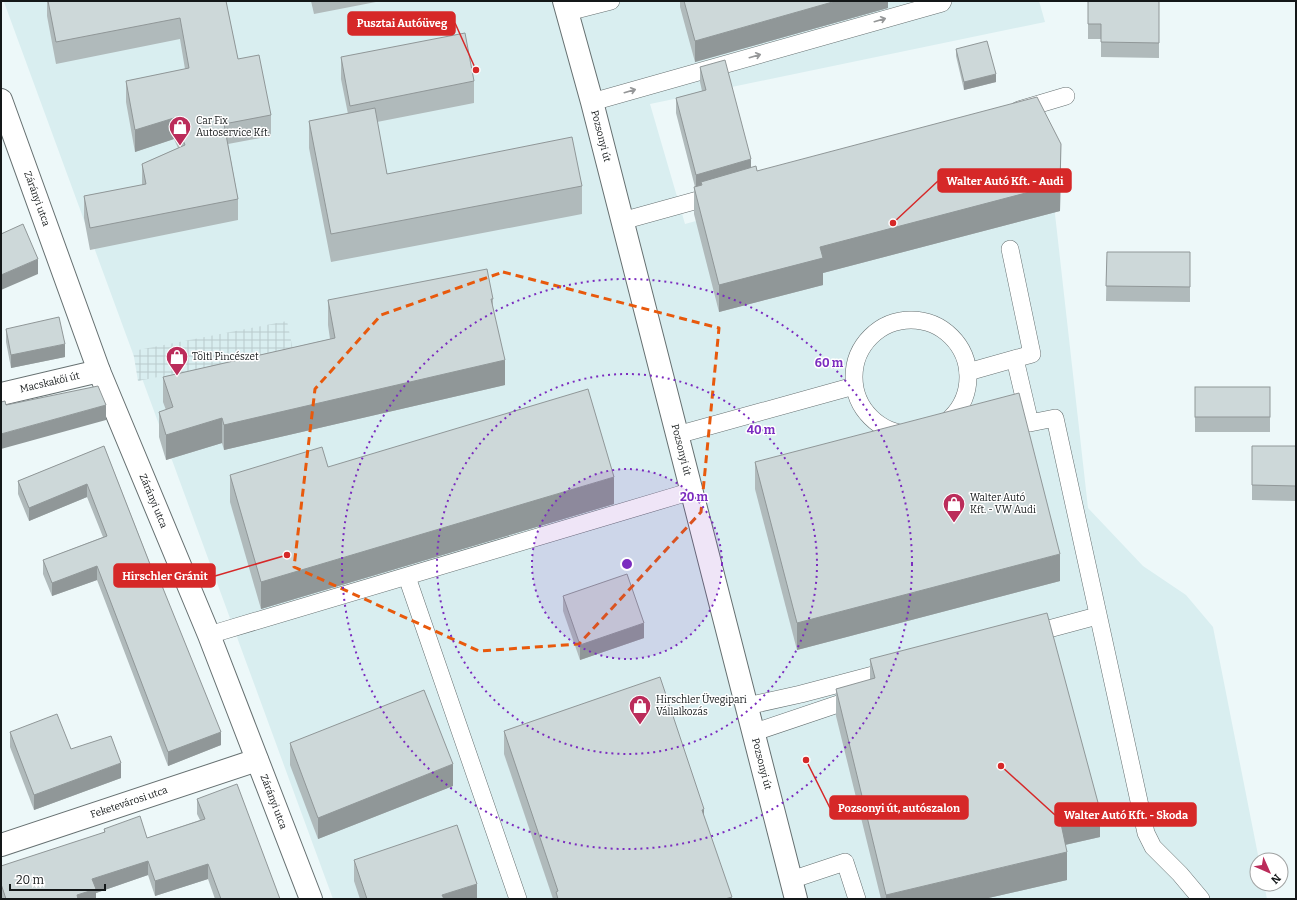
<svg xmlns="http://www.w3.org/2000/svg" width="1297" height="900" font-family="Bitter,serif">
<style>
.built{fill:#d9eef0}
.industrial{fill:url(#industrial-grid)}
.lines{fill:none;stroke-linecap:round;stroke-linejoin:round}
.lane-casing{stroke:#667071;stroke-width:18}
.street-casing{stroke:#667071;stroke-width:24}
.secondary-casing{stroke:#667071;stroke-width:24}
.lane{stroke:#fff;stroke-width:17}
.street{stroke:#fff;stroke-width:22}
.secondary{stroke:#fff;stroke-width:22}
.wall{fill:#b0babb}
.shaded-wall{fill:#909798}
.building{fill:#cdd8d9;stroke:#909798}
.oneway{stroke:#959798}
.marked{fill:none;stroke:#e8590c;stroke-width:3;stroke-dasharray:8 5;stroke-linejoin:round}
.ring{fill:none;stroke:#7b2cbf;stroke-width:2;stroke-dasharray:2 4}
.labels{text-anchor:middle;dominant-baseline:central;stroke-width:3;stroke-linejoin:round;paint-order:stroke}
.poi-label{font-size:10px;fill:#141819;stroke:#fff;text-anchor:start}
.street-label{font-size:10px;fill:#141819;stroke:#fff}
.centre{fill:#7b2cbf;stroke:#fff;stroke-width:2}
.ring-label{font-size:12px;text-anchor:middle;font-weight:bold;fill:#7b2cbf;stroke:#fff;stroke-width:3;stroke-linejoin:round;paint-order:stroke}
.leader{fill:none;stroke:#d62828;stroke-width:1.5}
.callout-dot{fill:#d62828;stroke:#fff;stroke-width:1.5}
.callout{fill:#d62828;stroke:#d62828;stroke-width:1.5}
.callout-label{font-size:11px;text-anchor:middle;font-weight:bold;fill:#fff}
</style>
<defs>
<pattern id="industrial-grid" width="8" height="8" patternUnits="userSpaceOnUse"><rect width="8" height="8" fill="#d9eef0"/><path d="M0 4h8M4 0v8" fill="none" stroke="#b9cbcd"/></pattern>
</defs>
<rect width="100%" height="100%" fill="#edf8f9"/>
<!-- built -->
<polygon class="built" points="13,1 1039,1 1045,22 650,104 685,224 1045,125 1088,508 1143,566 1186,595 1213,627 1259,860 1257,860 1257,884 1264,884 1267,899 333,899 4,2"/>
<!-- industrial -->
<polygon class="industrial" points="287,321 293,350 138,381 133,351"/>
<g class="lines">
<!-- lane casing -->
<g class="lane-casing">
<g id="lane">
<polyline points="568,12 611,1"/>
<polyline points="592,102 942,3 943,1"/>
<polyline points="1019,110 1066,96"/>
<polyline points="622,221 716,195"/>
<circle cx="911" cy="377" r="57"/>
<polyline points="1015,359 1030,423 1055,418 1146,833 1153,847 1180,874 1201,899"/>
<polyline points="968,372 1032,354 1010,249"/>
<polyline points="677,435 854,386"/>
<polyline points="407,577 518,899"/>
<polyline points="1030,634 1097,616"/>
<polyline points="209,635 692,491"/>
<polyline points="747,706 801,694 892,670"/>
<polyline points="752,733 850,700"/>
<polyline points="791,880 845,862 857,899"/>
</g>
</g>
<!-- street casing -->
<g class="street-casing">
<g id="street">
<path id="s1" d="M1,100L99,371L209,635L311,899"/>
<path id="s2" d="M1,394L99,371"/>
<path id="s3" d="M1,845L257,760"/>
</g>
</g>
<!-- secondary casing -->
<g class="secondary-casing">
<g id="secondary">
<path id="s4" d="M564,1L592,102L796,899"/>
</g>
</g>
<!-- lane -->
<use href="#lane" class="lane"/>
<!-- street -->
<use href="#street" class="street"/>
<!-- secondary -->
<use href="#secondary" class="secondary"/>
</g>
<!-- wall -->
<g class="wall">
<polygon points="47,1 226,1 238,59 271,115 271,136 228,144 238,199 238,220 90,250 84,218 84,196 142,185 142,164 178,148 174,139 135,152 126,102 126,81 185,69 180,39 56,64 47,16"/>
<polygon points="311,1 381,1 314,14"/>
<polygon points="680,1 888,1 888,8 695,62 680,7"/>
<polygon points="1088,1 1159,1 1159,58 1101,57 1101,39 1088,39"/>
<polygon points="956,49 996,82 964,90 956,56"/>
<polygon points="341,57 474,81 474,103 377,122 387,174 582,186 582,214 331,262 309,148 309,121 348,114 341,79"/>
<polygon points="700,67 751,168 757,171 1061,171 1060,211 823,273 823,285 719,312 694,214 694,187 695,187 676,113 676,98 702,91 700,82"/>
<polygon points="1107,252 1190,252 1190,302 1106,301"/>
<polygon points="493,299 493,307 505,385 224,450 222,443 166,460 159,437 159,412 166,410 163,402 163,377 330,339 328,325 328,300"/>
<polygon points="6,329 65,357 11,368 6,342"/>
<rect x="1195" y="387" width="75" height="45"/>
<polygon points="104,446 221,745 168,766 97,580 52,596 43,574 43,560 103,537 87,497 29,521 18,494 18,481"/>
<polygon points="1252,446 1296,446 1296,501 1252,500"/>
<polygon points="755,462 1060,581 797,650 755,489"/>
<polygon points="328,467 614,504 261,609 230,502 230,475"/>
<polygon points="563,596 644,638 580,660 563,611"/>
<polygon points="870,659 1100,837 1065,845 1067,880 984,899 881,899 836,716 836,689 870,680"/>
<polygon points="504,731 704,816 725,899 553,899 504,754"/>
<polygon points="10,732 71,749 121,778 34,810 10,747"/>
<polygon points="290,743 453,786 318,839 290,765"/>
<polygon points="197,799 280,899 215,899 208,879 155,896 148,875 96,893 96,899 1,899 1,866 104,833 104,829 147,838 200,820 197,814"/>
<polygon points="354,860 477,899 360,899 354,881"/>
</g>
<!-- shaded-wall -->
<g class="shaded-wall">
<polygon points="836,1 888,1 888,8 695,62 695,41"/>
<polygon points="996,74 996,82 964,90 964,82"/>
<polygon points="174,118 174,139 135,152 135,130"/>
<polygon points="1061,144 1060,211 823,273 823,285 719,312 719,285"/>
<polygon points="751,159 751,174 701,182 701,188 696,190 696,175"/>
<polygon points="38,259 38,274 1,290 1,275"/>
<polygon points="65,344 65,357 11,368 11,355"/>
<polygon points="505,360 505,385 224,450 224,425"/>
<polygon points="106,405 106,420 1,449 1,434"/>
<polygon points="222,418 222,443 166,460 166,435"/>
<polygon points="614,477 614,504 261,609 261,582"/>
<polygon points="87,484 87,497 29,521 29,508"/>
<polygon points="1060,554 1060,581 797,650 797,623"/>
<polygon points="97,566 97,580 52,596 52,583"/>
<polygon points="644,623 644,638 580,660 580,645"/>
<polygon points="221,732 221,745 168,766 168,752"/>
<polygon points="121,763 121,778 34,810 34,795"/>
<polygon points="453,764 453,786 318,839 318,818"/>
<polygon points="704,809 704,832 702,810"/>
<polygon points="1100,810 1100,837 1060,846 1060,819"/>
<polygon points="1067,852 1067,880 984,899 886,899 886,895"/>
<polygon points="148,861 148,875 96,893 96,899 77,899 77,895 92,879"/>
<polygon points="208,864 208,879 155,896 155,881"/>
<polygon points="477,884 477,899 442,899 442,895"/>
<polygon points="732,897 732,899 725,899"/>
</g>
<!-- building -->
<g class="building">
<polygon points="48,1 226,1 238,59 259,55 271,115 224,124 238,199 90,228 84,196 146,184 142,164 185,145 174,118 135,130 126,81 189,68 180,18 56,42"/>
<polygon points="684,1 836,1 695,41"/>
<polygon points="1088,1 1159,1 1159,43 1101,42 1101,24 1088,24"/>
<polygon points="465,33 474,81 350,106 341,57"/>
<polygon points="987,41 996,74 964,82 956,49"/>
<polygon points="725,60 751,159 696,175 676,98 706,90 700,67"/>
<polygon points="1037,97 1061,144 1060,184 820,247 823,258 719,285 694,187 702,185 701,182 756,166 757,171"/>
<polygon points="375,108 387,174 572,137 582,186 331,234 309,121"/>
<polygon points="23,224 38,259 1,275 1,234"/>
<polygon points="1107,252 1190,252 1190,287 1106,286"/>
<polygon points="487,269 493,299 491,299 505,360 224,425 222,418 166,435 159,412 173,407 163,377 335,338 328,300"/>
<polygon points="59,317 65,344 11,355 6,329"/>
<polygon points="98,386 106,405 1,434 1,402 5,401 6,405"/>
<rect x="1195" y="387" width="75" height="30"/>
<polygon points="588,389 614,477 261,582 230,475 322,447 328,467"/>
<polygon points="1019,393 1060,554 797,623 755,462"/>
<polygon points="104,446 155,577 158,576 221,732 168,752 97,566 52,583 43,560 107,536 87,484 29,508 18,481"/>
<polygon points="1252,446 1296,446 1296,486 1252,485"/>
<polygon points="627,574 644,623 580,645 563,596"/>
<polygon points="1047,613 1100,810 1060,819 1067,852 886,895 836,689 875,678 870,659"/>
<polygon points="660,677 704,809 702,810 732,897 725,899 558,899 556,892 558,891 504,731"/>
<polygon points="424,690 453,764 318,818 290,743"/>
<polygon points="57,714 71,749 111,736 121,763 34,795 10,732"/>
<polygon points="237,784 280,899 221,899 208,864 155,881 148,861 92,879 96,889 77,895 78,899 6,899 1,884 1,866 105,832 104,829 140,816 147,838 205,819 197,799"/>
<polygon points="457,825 477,884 442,895 444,899 367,899 354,860"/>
</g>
<!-- one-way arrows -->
<defs><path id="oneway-shaft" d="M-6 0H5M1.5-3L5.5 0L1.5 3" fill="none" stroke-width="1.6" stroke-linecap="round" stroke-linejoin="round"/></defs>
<g class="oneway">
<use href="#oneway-shaft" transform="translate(880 20) rotate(-16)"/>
<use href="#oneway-shaft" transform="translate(755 56) rotate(-16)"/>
<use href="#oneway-shaft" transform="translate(630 91) rotate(-16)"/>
</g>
<!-- marked area -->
<path class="marked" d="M503,272L719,328L701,512L579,644L479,651L294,567L315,389L381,315Z"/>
<!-- distance rings -->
<circle cx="627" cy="564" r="95" fill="#7b2cbf" fill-opacity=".12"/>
<g class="ring">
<circle cx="627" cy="564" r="95"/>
<circle cx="627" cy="564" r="190"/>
<circle cx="627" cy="564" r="285"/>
</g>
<!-- icons -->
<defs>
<g id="shop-pin" transform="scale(1.15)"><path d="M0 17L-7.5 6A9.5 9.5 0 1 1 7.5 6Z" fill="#bb2c5a" stroke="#fff"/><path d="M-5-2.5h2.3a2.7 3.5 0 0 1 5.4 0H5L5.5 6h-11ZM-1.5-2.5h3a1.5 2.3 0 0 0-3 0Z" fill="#fff"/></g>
</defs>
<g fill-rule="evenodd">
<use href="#shop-pin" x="180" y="127"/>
<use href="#shop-pin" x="177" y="357"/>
<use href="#shop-pin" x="954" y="504"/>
<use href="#shop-pin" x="640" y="706"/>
</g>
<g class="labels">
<!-- poi labels -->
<g class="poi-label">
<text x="196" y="121">Car Fix<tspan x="196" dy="12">Autoservice Kft.</tspan></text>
<text x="192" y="357">Töltl Pincészet</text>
<text x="970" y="498">Walter Autó<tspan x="970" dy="12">Kft. - VW Audi</tspan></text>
<text x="656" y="700">Hirschler Üvegipari<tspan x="656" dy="12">Vállalkozás</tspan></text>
</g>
<!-- street labels -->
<g class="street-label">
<text stroke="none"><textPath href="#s4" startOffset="140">Pozsonyi út</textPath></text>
<text stroke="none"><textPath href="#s1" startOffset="105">Zárányi utca</textPath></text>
<text stroke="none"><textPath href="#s2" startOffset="50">Macskakői út</textPath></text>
<text stroke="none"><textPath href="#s4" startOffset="464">Pozsonyi út</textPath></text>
<text stroke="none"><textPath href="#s1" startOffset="429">Zárányi utca</textPath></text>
<text stroke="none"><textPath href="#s4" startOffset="788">Pozsonyi út</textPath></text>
<text stroke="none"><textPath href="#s1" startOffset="753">Zárányi utca</textPath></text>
<text stroke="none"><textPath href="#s3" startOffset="135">Feketevárosi utca</textPath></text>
</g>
</g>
<circle cx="627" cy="564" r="6" class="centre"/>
<g class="ring-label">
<text x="829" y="367">60 m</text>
<text x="761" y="434">40 m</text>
<text x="694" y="501">20 m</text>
</g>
<!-- callouts -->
<path class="leader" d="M476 70L455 23M893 223L938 181M287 555L215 576M806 760L830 808M1001 766L1055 815"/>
<g class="callout-dot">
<circle cx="476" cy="70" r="4"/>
<circle cx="893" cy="223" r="4"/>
<circle cx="287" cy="555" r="4"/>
<circle cx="806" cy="760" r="4"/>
<circle cx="1001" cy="766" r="4"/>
</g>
<g class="callout">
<rect x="348" y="12" width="107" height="23" rx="4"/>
<rect x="938" y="169" width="133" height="23" rx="4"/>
<rect x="114" y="564" width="101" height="23" rx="4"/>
<rect x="830" y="796" width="138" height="23" rx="4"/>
<rect x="1055" y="803" width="141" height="23" rx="4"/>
</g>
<g class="callout-label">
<text x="402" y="27">Pusztai Autóüveg</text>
<text x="1005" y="185">Walter Autó Kft. - Audi</text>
<text x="165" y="580">Hirschler Gránit</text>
<text x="899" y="812">Pozsonyi út, autószalon</text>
<text x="1126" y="819">Walter Autó Kft. - Skoda</text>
</g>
<!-- border -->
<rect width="1297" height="900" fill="none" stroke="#141819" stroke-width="4"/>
<!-- north arrow -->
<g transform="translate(1269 872) rotate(135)"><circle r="19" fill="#ffffff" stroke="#a1a3a3"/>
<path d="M0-3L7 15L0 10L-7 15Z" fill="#bb2c5a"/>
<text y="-6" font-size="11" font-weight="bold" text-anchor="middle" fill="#141819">N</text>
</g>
<!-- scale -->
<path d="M10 884v6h95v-6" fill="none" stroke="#141819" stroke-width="2"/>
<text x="16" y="884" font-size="12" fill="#141819" stroke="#ffffff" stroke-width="3" paint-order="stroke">20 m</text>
</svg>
